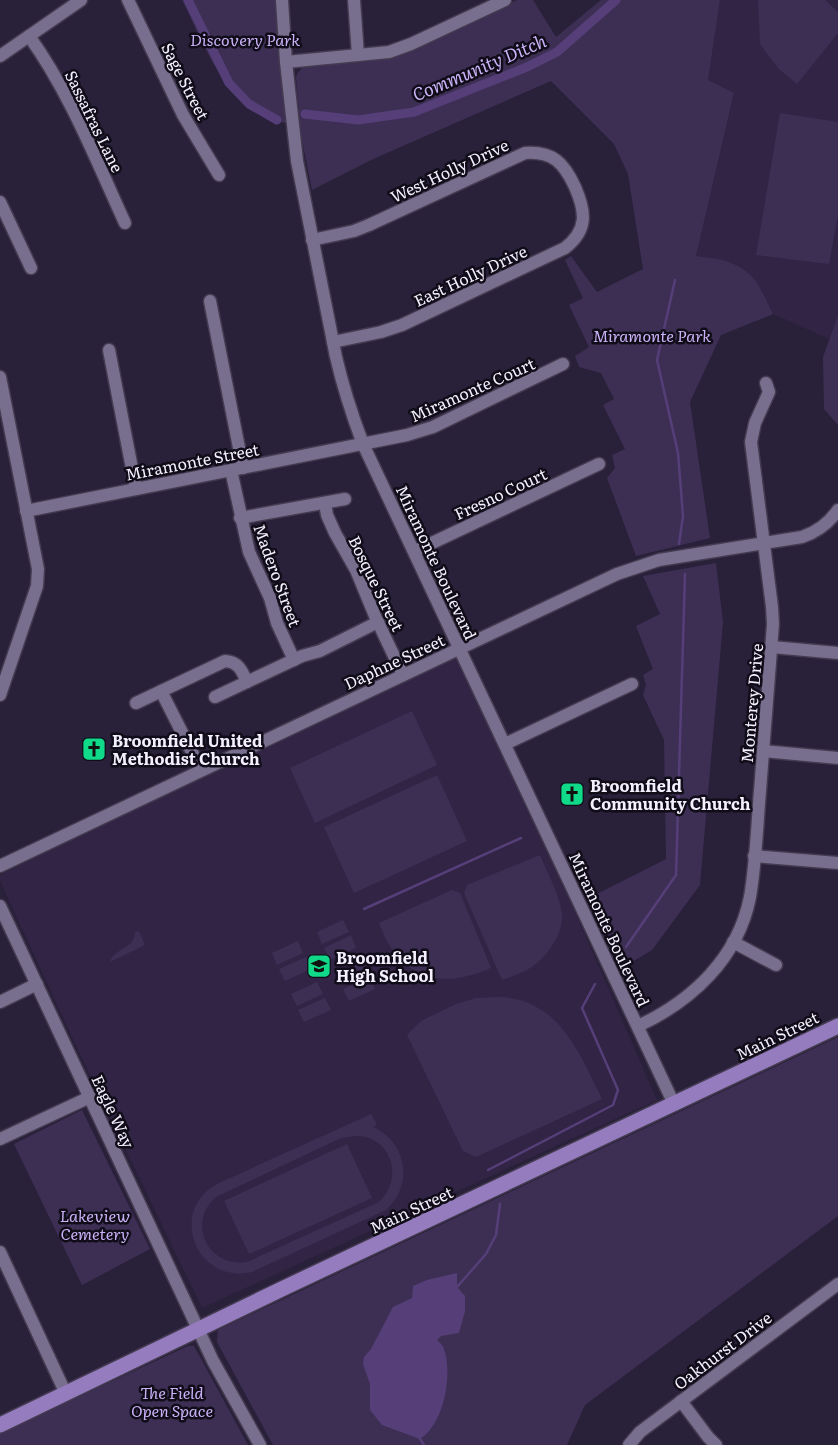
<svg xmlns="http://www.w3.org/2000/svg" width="838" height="1445" font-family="Literata,serif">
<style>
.built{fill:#312445}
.green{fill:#3d2f54;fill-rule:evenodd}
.water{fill:#563f79}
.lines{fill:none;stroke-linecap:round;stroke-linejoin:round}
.stream{stroke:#563f79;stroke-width:2.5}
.canal{stroke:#563f79;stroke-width:9}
.minor-casing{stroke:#443b51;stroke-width:15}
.major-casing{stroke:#443b51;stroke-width:18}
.minor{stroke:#786e8d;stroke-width:12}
.major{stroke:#957cbf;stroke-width:15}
.labels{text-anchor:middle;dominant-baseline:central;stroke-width:5;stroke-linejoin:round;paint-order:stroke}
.park-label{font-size:16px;font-style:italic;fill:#cab2f8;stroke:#100c18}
.street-label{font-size:16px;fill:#f5f0ff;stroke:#100c18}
.poi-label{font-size:16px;font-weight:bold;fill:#f5f0ff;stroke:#100c18;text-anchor:start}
.water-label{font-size:18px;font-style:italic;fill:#cbb3f9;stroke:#100c18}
</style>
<rect width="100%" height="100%" fill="#29203a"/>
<!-- built -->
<g class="built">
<polygon points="720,0 838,0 838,315 829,339 773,314 762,291 696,256 734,94 708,80"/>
<polygon points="460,648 657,1100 202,1308 78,1050 0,881 0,875"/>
</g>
<!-- green -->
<g class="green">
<path d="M182,0H282L292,124C228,118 207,49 182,0Z"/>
<path d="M517,0H533L556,37L601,0H720L708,80L734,93L696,256C707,258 720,258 731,263C755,271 763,293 773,314L721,335L690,402L710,538L636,556L607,478L615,468L612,455L625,449L603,405L614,399L601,373L579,367L575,356L589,347L569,305L583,298L565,260L571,256L597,292L643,269L628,174L614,144L551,81L371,160L312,190L301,135L296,78L297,74L303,67L382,59L403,54Z"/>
<polygon points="758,0 825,0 838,12 838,33 797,84 779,69 760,44"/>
<polygon points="780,113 838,122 838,215 829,264 756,255"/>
<polygon points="838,315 838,425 824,409 823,357"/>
<polygon points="716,563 723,622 700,885 652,950 622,968 589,898 666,859 664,740 643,695 646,685 643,675 653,669 636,626 660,614 643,576"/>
<polygon points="412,711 437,765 315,823 290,768"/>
<polygon points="437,775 467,841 354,893 324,827"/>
<path d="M540,855C547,873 559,893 562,913C564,935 545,960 527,970C519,974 510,977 502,980L464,893L467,885Z"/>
<path d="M452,890L460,893L491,968C439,991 399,978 379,923Z"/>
<polygon points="343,920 349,932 322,944 317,932"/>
<path d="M139,931L145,945L110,962C114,948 135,949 135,932Z"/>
<polygon points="351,935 356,948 330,960 324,948"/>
<polygon points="298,941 303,953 277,965 272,953"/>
<polygon points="306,957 311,969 285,981 279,969"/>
<polygon points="362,961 368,973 341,985 336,973"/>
<polygon points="370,977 375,989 349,1001 343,989"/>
<polygon points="317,982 323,994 297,1006 291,994"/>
<polygon points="325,998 331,1010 304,1022 298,1010"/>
<path d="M476,998C487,998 499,996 510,998C562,1006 581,1057 602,1099L476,1157L463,1151L407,1035L421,1021L456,1004Z"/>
<polygon points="838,1037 838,1216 585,1405 567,1445 273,1445 217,1342 218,1330"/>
<polygon points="82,1110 150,1249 82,1285 14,1144"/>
<path d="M371,1114L377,1125L373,1127C407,1142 414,1185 386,1210L252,1272C195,1285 167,1209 219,1183ZM357,1136C392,1137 404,1179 379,1202L247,1262C208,1268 186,1223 216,1197L341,1138Z"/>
<polygon points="347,1144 372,1198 249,1254 224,1201"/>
<polygon points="188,1346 194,1346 248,1445 0,1445 0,1433"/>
</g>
<!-- water -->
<path class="water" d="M457,1273V1287L465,1296V1311L459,1333L441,1336L437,1340C440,1343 443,1345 444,1349C453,1375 444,1424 420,1439L382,1425L370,1410V1384L363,1364L364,1357L371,1349L393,1307L412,1298L413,1286L427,1280Z"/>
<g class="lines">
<!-- stream -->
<g class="stream">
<polyline points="675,280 657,360 678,453 683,516 679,544"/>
<polyline points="364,909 521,838"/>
<polyline points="626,947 676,875 685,574"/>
<polyline points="488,1170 613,1105 618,1090 582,1008 595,984"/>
<polyline points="457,1287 486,1254 496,1235 500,1204"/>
<polyline points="420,1439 424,1445"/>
</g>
<!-- canal -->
<g class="canal">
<polyline points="188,0 229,83 249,104 277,120"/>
<polyline points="305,114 358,120 414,112 527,67 557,52 616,0"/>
</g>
<!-- minor casing -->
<g class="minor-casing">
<g id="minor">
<polyline points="128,0 183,115 219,175"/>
<path d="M282,0L286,62L297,161L336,357C343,387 352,415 363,444L674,1104"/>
<polyline points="354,0 358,55"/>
<path d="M29,36C70,93 96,160 125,223"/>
<polyline points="0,56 81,0"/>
<polyline points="286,62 389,52 411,44 505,0"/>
<polyline points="0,202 31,268"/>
<path d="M312,240L354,231L369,225L525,153C553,151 564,163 575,187C586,212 588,230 565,248L402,325L381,332L333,342"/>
<polyline points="210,301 243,468"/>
<polyline points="109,350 136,489"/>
<polyline points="0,377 38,569 37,586 0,695"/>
<polyline points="231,470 249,552 270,598 277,623 294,660"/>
<polyline points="325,503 327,515 335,533 356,570 375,616 403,675"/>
<polyline points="26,511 407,435 433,427 563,364"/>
<polyline points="240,518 345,499"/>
<polyline points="415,551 599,464"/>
<polyline points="772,647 838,653"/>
<polyline points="161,691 201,770"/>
<polyline points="215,697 302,656 320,651 378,622"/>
<path d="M136,703L225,661C239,662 242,671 247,682"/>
<polyline points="505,744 632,684"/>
<polyline points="763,751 838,758"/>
<polyline points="754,856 838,863"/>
<path d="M0,866L617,574L659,560L802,537C817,532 829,523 838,510"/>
<polyline points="0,906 213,1361 260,1445"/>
<polyline points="733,942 776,965"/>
<polyline points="0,1002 37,984"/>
<path d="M638,1026C692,1001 738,958 750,897C756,862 757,826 760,791C764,735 769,680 773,624L772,607L751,442L755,423L769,392L766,383"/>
<polyline points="0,1139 90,1097"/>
<polyline points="0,1252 66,1394"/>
<polyline points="681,1401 708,1437 716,1445"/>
<polyline points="629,1445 640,1432 838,1284"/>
</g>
</g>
<!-- major casing -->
<g class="major-casing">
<polyline id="major" points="0,1425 286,1287 838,1026"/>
</g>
<!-- minor -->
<use href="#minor" class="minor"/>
<!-- major -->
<use href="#major" class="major"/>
</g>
<!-- icons -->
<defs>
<g id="church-square" transform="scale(1.25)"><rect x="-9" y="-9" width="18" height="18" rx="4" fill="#11d98a" stroke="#100c18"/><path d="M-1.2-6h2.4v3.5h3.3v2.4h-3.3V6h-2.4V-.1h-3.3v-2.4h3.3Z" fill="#111"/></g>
<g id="school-square" transform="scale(1.25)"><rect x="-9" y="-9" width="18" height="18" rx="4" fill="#11d98a" stroke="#100c18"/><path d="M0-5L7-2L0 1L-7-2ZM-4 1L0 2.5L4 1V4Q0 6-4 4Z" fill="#111"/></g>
</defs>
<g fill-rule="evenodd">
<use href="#church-square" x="94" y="749"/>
<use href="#church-square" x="572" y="794"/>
<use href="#school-square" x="319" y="966"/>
</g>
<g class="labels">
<!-- park labels -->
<g class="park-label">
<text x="245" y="39">Discovery Park</text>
<text x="652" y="335">Miramonte Park</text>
<text x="95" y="1215">Lakeview<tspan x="95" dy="18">Cemetery</tspan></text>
<text x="172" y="1392">The Field<tspan x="172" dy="18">Open Space</tspan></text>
</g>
<!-- street labels -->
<g class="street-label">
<text transform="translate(186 81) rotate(63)">Sage Street</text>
<text transform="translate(95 121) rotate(64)">Sassafras Lane</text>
<text transform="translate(449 170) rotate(-25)">West Holly Drive</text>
<text transform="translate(470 275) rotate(-25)">East Holly Drive</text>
<text transform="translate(472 389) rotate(-24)">Miramonte Court</text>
<text transform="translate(192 461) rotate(-11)">Miramonte Street</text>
<text transform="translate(500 493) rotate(-25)">Fresno Court</text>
<text transform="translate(437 562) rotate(65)">Miramonte Boulevard</text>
<text transform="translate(278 575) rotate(70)">Madero Street</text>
<text transform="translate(377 583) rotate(64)">Bosque Street</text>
<text transform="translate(394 661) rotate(-25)">Daphne Street</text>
<text transform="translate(751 703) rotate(-85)">Monterey Drive</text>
<text transform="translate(610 929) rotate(65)">Miramonte Boulevard</text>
<text transform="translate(777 1035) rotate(-26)">Main Street</text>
<text transform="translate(114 1111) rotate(65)">Eagle Way</text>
<text transform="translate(411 1209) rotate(-25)">Main Street</text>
<text transform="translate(722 1350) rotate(-37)">Oakhurst Drive</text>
</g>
<!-- poi labels -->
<g class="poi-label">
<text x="112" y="740">Broomfield United<tspan x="112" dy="18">Methodist Church</tspan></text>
<text x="590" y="785">Broomfield<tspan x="590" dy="18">Community Church</tspan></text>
<text x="336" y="957">Broomfield<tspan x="336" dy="18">High School</tspan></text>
</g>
<!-- water labels -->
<g class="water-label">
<text transform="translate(479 67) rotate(-23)">Community Ditch</text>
</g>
</g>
</svg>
